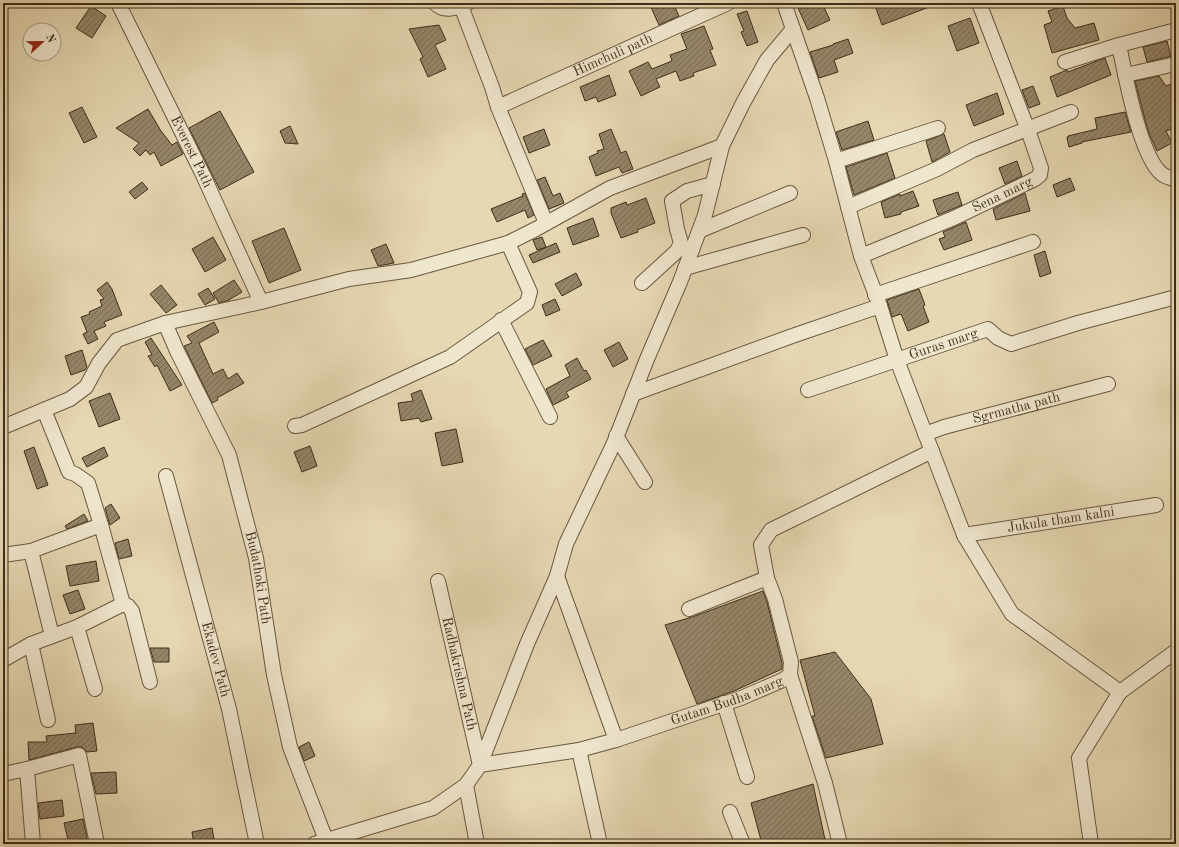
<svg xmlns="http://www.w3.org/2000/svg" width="1179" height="847" font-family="'Old Standard TT',serif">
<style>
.building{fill:url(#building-hatch);stroke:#3e2e1a}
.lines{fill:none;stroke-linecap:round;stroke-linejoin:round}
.street-casing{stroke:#685840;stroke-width:16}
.street{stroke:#efe6ce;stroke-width:14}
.labels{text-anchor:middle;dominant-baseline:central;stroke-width:3;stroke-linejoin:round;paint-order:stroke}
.street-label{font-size:14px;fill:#3e2e1a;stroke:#efe6ce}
</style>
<defs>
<pattern id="building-hatch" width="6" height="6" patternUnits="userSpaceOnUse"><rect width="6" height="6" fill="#95866a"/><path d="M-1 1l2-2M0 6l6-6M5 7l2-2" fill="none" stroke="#7b6e56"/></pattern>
</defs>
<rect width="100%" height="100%" fill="#e6d8b3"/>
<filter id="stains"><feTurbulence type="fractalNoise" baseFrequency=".005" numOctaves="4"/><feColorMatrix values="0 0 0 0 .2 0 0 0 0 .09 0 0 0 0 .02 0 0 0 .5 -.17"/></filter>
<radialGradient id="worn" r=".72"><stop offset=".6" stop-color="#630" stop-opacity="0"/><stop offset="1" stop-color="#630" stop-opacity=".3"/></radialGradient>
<!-- building -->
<g class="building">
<polygon points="649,3 673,3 679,16 659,25"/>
<polygon points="810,3 822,3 830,20 808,30 798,8"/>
<polygon points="874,3 936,3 937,4 882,25"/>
<polygon points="91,6 106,16 92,38 76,28"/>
<polygon points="1063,6 1067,18 1075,28 1094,23 1099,40 1052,53 1044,25 1052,22 1048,11"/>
<polygon points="747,11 758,42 747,46 741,32 744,31 737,14"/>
<polygon points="970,18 979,43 957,51 948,26"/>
<polygon points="439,25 446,40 435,45 446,69 428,77 420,59 423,57 409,29"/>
<polygon points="704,26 713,49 710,50 716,65 693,73 694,76 680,81 676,71 656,79 660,87 641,96 629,71 648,62 652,69 672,61 670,55 687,49 681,34"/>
<polygon points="848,39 853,53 834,60 838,72 819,78 810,52 833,45 833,44"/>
<polygon points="1167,41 1171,56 1147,62 1143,47"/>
<polygon points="1105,58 1111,75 1057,97 1050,77 1067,70 1068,72"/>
<polygon points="609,75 616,95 598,102 596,97 585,101 580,87"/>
<polygon points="1159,76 1166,86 1176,82 1176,124 1171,126 1172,129 1166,131 1172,143 1157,151 1148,131 1135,81"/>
<polygon points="1033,86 1040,104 1029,108 1022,90"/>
<polygon points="997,93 1004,114 974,126 966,105"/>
<polygon points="82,107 97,137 84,143 69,113"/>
<polygon points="148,109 161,131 172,145 177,142 183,154 161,166 154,152 150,155 146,150 140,156 133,149 139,143 116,128"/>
<polygon points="220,111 254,172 220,190 189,128"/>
<polygon points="1125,112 1131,132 1082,142 1082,143 1069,147 1067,138 1068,136 1097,129 1095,118"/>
<polygon points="868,121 874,140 842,150 836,132"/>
<polygon points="290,126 298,144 285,143 280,131"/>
<polygon points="544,129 550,145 529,153 523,137"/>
<polygon points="611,129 621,153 626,151 633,169 622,173 619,167 596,176 589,157 598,153 597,151 604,149 599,134"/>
<polygon points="944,134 950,152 932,162 926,141"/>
<polygon points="887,153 895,178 854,195 846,167"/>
<polygon points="1017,161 1022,176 1005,184 999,168"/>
<polygon points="545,177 553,196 560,193 564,203 549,209 537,180"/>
<polygon points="1070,178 1075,190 1057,197 1053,185"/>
<polygon points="142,182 148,189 135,199 129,192"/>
<polygon points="913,191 919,206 901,212 901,214 885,218 881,202 900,194 900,196"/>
<polygon points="958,192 962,205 938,215 933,200"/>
<polygon points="525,193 534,215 528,218 525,210 497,222 491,209 523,196 522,194"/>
<polygon points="1025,193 1030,211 996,220 993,209"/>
<polygon points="646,198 655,223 637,230 638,232 621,238 611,213 611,208 626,202 627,205"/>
<polygon points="593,218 599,236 573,245 567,228"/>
<polygon points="966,222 972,240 944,250 939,239 945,237 943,232"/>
<polygon points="284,228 301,270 269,283 252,241"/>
<polygon points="213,237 226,260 205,272 192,249"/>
<polygon points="542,237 546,247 537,250 533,240"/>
<polygon points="556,243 560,252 533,263 529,255"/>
<polygon points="386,244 394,263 378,266 371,250"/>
<polygon points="1045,251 1051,273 1040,277 1034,255"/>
<polygon points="576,273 582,285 562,296 555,284"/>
<polygon points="234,280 242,292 229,300 219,303 213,293"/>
<polygon points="107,282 112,289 122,315 104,322 106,326 94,331 98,339 88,344 83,334 87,332 81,317 90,314 89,312 102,306 100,300 104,299 97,290"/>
<polygon points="161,285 177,305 166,313 150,294"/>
<polygon points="208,288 215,299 205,305 198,294"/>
<polygon points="919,289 925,305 923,306 929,322 908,331 901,314 892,317 887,300"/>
<polygon points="555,299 560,310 546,316 542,305"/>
<polygon points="214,322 219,332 199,343 213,374 223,369 228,379 237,373 244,383 217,398 218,400 212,403 184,346 192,343 187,336"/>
<polygon points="151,338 182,385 170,391 157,365 155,367 148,356 152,355 145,342"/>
<polygon points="543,340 552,356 533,365 525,349"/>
<polygon points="619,342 628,359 613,367 604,350"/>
<polygon points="82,350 87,367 85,370 71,375 65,356"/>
<polygon points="577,358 584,371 586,370 591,379 566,392 569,397 553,405 546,389 570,376 565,365"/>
<polygon points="421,390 432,419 421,422 419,418 401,421 398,403 413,401 411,394"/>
<polygon points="110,393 120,419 99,427 89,401"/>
<polygon points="456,429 463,462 442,466 435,433"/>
<polygon points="310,446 317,466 302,472 294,452"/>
<polygon points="34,447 48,485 37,489 24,451"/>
<polygon points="104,447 108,456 87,467 82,458"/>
<polygon points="111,504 120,518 110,525 105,508"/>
<polygon points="84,514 88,521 67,529 65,526"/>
<polygon points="128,539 132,556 119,559 115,543"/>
<polygon points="96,561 99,581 70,586 66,566"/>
<polygon points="78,590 85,609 70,614 63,595"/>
<polygon points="763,591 767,602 782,663 782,669 734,691 697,704 665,625 692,617"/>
<polygon points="150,648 169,648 169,662 154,662"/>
<polygon points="835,652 871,699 883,744 826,758 812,716 815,716 800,660"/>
<polygon points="93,723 97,751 87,752 82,747 77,747 29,760 28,742 47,742 46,736 76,733 75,725"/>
<polygon points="309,742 315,756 304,761 299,747"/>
<polygon points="116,772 117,793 96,794 91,773"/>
<polygon points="813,784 826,844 762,844 751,803"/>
<polygon points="62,800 64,816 40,819 38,803"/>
<polygon points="83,819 88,844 69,844 64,823"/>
<polygon points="212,828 215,844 194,844 192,832"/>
</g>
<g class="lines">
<!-- street casing -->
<g class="street-casing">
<g id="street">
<path id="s1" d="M118,3L203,175L261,302"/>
<path d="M435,3C444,13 457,8 468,3"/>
<polyline points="784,3 817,98 836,161 861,256 880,306 897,360 964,535 1012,614 1120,692 1079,758 1091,844"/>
<polyline points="461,6 492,87 498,107 546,223"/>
<path d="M1119,45C1125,74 1140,157 1162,174C1165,177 1172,178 1176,180"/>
<polyline points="1065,62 1119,45 1176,30"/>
<polyline points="1125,75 1176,64"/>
<path id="s2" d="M498,107L728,3"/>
<polyline points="836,161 938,128"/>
<polyline points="848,207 937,169 973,150 1071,112"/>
<polyline points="701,230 790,193"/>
<path id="s3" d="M861,256L954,218L1035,179L1040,175L1041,168L1028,130L979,3"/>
<polyline points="685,268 803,235"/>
<polyline points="642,283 677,251 681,243 677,229 672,201 687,191 713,184"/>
<polyline points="875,295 1033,242"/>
<polyline points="501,320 550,417"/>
<path id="s4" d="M165,323L177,351L229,455L256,558L274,675L290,747L326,840"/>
<path id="s5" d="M808,390L988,329L998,338L1011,344L1078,323L1176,297"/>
<polyline points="633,394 795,335 880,306"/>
<polyline points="295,426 302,425 450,357 527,303 530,292 508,243"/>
<polyline points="3,427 70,399 86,387 99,363 117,340 165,323 261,302 349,279 411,270 508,243 536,229 610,188 722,146 743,103 767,60 793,29"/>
<path id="s6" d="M925,434L944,427L1108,384"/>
<polyline points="616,436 645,482"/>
<path id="s7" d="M166,476L229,709L257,844"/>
<polyline points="101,525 123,604 128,606 132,611 150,682"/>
<path id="s8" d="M964,535L1156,505"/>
<polyline points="31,551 52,636"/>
<polyline points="3,555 31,551 101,525 88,483 75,474 69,472 44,410"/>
<polyline points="557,576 616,740"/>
<path id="s9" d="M438,581L480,765"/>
<polyline points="689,609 767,578"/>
<polyline points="77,627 95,689"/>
<polyline points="31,644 48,720"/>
<polyline points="3,660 31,644 77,627 123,604"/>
<polyline points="790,675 825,783 840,844"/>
<polyline points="1120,692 1176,651"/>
<polyline points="724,703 747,777"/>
<polyline points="579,750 600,844"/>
<polyline points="480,765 527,644 557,576 566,544 614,443 647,359 680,282 705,215 722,146"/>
<polyline points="27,769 33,844"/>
<polyline points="3,774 27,769 79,755 97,844"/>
<polyline points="466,785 477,844"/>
<polyline points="730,812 743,844"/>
<path id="s10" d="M314,844L433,808L466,785L480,765L579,750L616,740L741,698L783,680L790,675L791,662L775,599L767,578L761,545L771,530L932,451"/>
</g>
</g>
<!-- street -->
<use href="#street" class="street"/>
</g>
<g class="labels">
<!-- street labels -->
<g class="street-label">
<text stroke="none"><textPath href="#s2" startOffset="126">Himchuli path</textPath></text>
<text stroke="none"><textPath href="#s1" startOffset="166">Everest Path</textPath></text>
<text stroke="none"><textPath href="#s3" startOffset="154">Sena marg</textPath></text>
<text stroke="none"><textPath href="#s5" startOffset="143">Guras marg</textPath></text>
<text stroke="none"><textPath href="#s6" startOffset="95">Sgrmatha path</textPath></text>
<text stroke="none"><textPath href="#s8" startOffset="98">Jukula tham kalni</textPath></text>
<text stroke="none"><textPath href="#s4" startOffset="273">Budathoki Path</textPath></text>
<text stroke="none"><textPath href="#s7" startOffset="190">Ekadev Path</textPath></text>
<text stroke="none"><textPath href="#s9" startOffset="95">Radhakrishna Path</textPath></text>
<text stroke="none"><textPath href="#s10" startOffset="445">Gutam Budha marg</textPath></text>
</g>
</g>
<!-- margin -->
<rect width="1179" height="847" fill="none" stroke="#e6d8b3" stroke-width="16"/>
<rect x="4" y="4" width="1171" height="839" fill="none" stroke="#3e2e1a" stroke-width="2"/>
<rect x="8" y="8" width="1163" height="831" fill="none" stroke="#3e2e1a"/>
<!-- north arrow -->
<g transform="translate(42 42) rotate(68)"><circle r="19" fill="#efe6ce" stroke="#a89c86"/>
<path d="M0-3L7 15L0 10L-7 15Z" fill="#8f2418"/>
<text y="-6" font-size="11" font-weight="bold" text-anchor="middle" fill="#3e2e1a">N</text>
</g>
<rect width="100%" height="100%" filter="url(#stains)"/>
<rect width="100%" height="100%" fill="url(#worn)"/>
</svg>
